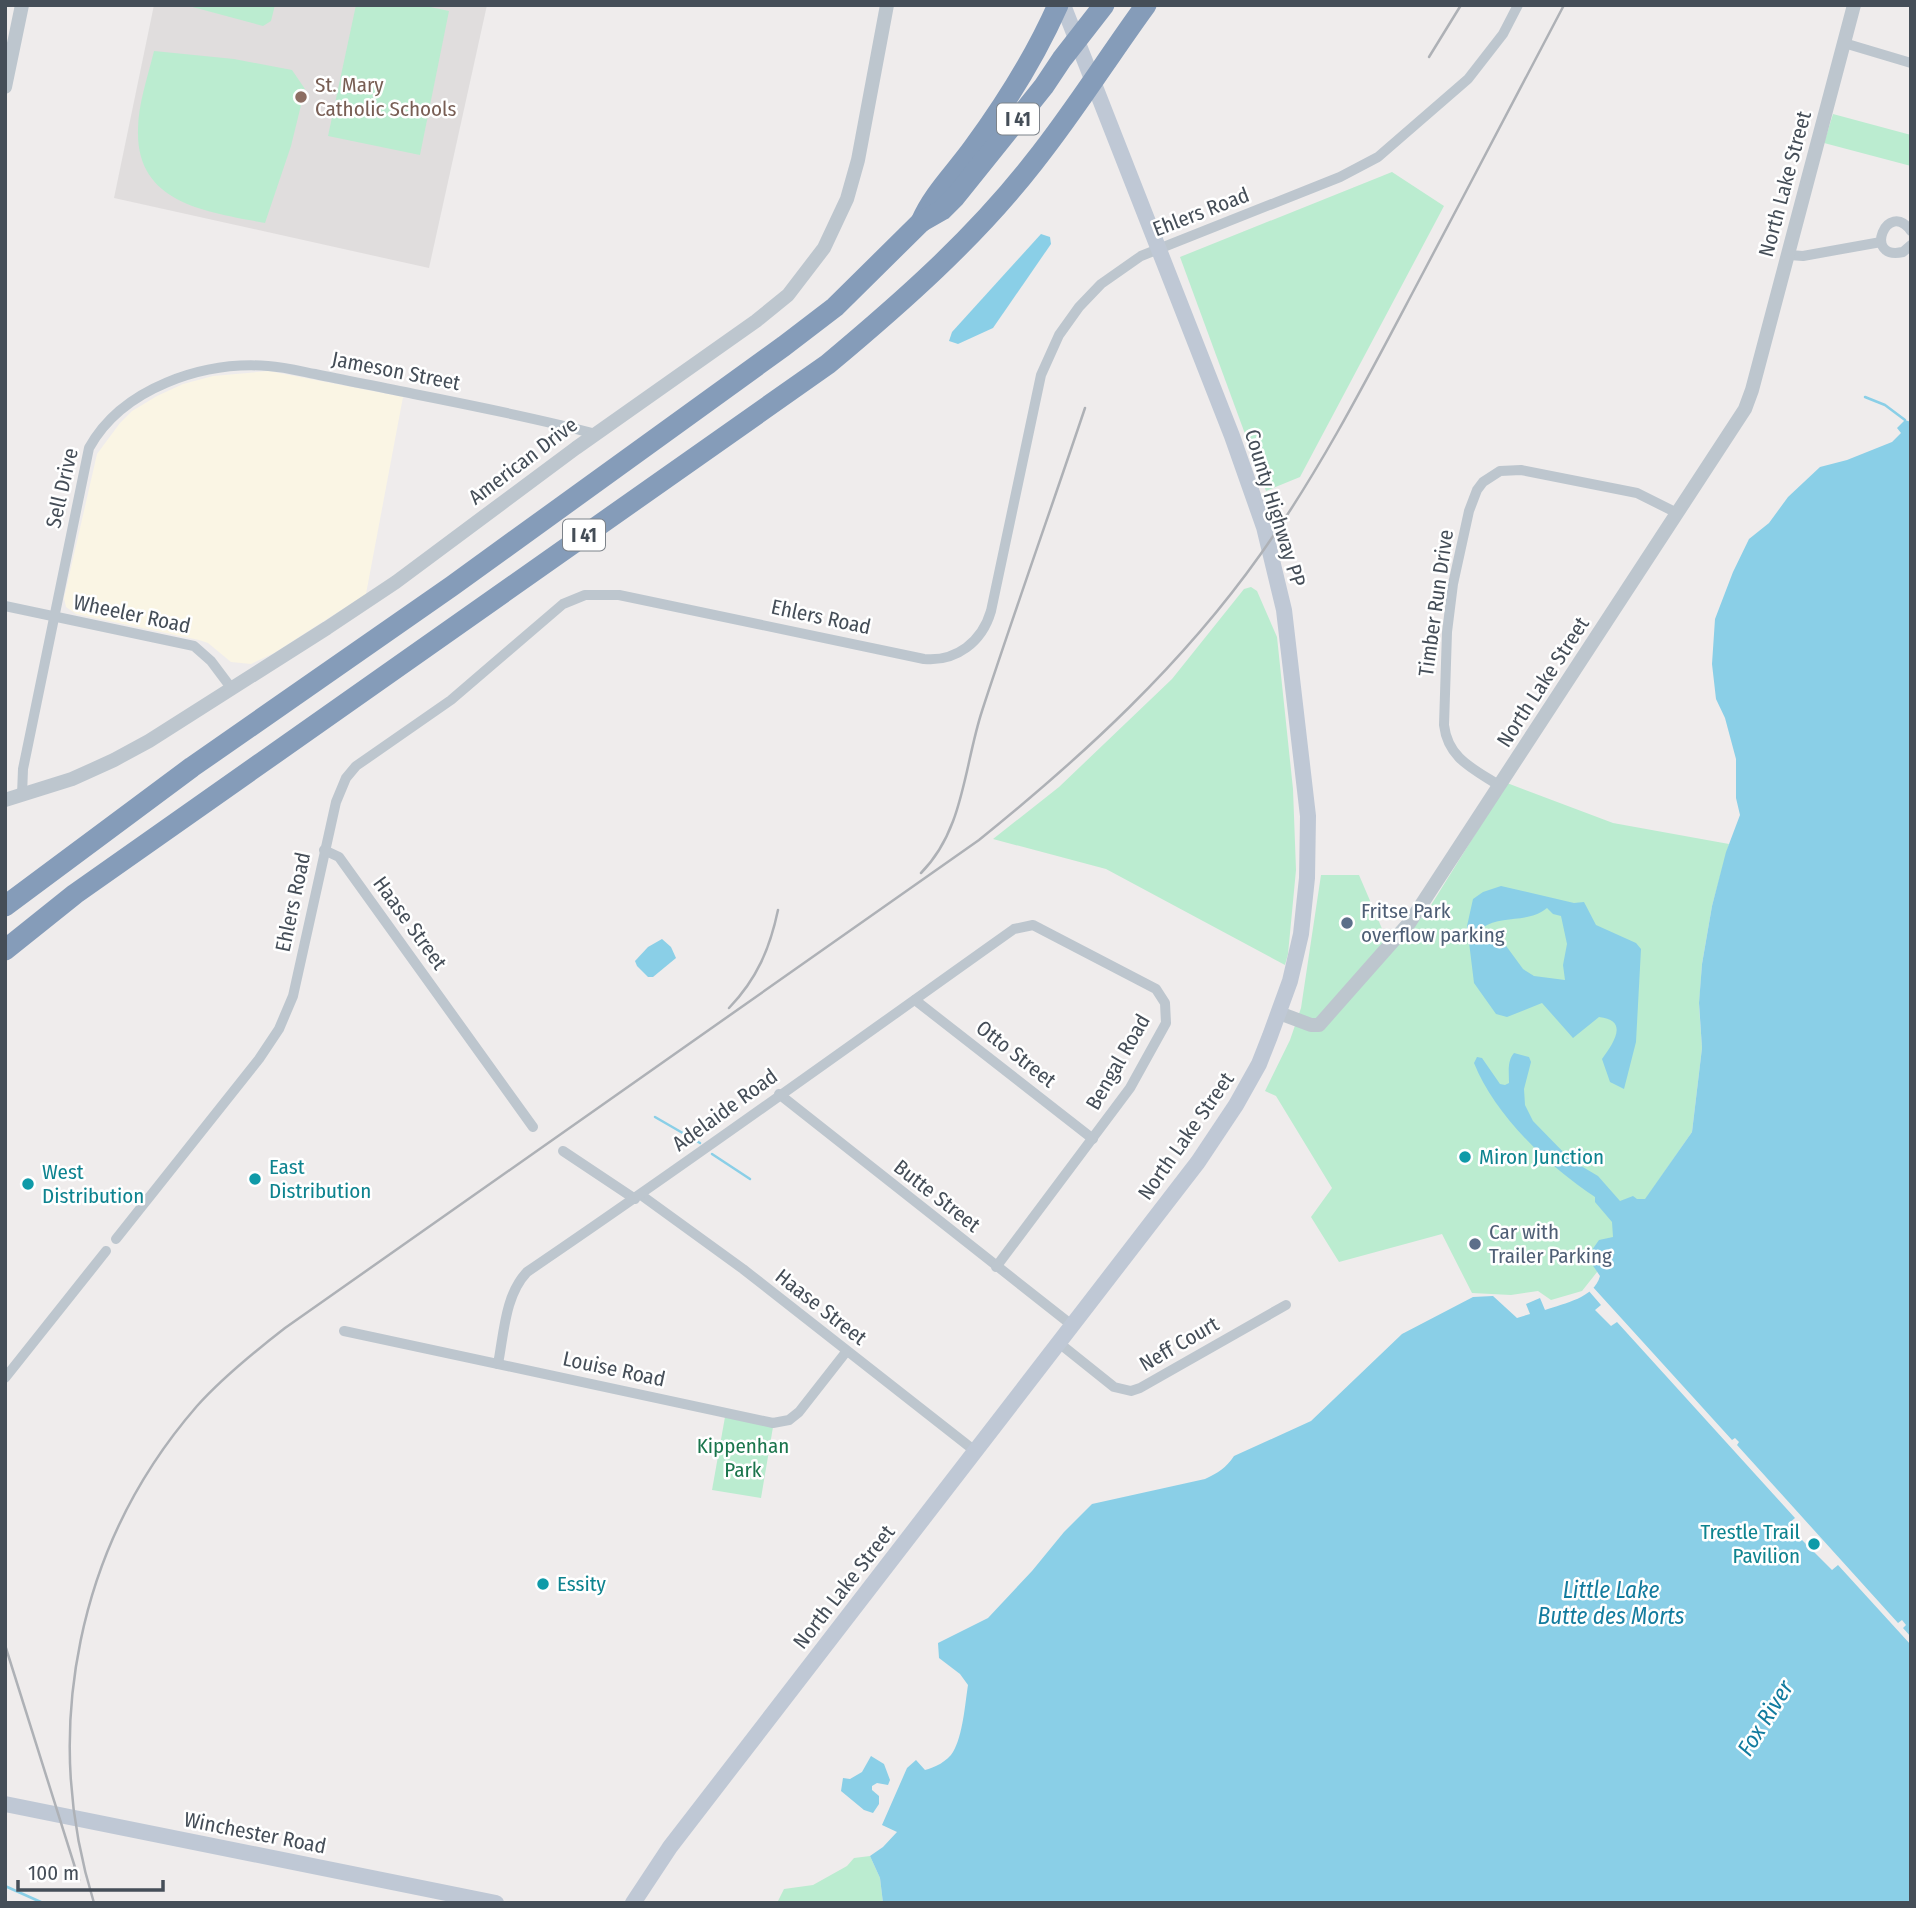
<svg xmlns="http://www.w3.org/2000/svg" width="1916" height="1908" font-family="'Fira Sans Condensed',sans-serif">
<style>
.commercial{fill:#faf5e4}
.education{fill:#e0dddd}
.green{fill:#bbecd0}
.water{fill:#8acfe7;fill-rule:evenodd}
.pier{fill:#efecec}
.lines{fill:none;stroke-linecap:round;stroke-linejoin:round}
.stream{stroke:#8acfe7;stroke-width:2.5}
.minor{stroke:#bdc6ce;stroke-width:10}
.tertiary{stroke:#bdc6ce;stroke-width:14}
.secondary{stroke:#bfc8d5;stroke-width:16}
.motorway{stroke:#859cb9;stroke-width:21}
.rail{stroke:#aeb1b6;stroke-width:2.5}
.education-dot{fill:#8d6e63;stroke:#fff;stroke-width:2.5}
.service-dot{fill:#5c6f8a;stroke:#fff;stroke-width:2.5}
.culture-dot{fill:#0f9aa8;stroke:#fff;stroke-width:2.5}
.labels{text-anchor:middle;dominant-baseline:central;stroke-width:5;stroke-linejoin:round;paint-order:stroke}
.shield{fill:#fff;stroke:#7d838a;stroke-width:2}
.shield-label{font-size:19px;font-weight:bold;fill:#454e58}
.education-label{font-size:21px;fill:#785e54;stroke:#fff;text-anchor:start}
.street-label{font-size:21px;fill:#454e58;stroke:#fff}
.service-label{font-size:21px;fill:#4e5e75;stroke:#fff;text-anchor:start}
.culture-label{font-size:21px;fill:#0d838f;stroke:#fff;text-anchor:start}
.park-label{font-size:21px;fill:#1a754c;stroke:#fff}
.water-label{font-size:23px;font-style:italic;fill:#127b9e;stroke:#fff}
</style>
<rect width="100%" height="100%" fill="#efecec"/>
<!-- commercial -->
<polygon class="commercial" points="269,371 403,397 366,594 274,653 251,664 231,662 208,643 199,640 76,614 66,607 64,598 97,454 120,423 132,411 157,396 183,384 213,376"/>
<!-- education -->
<polygon class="education" points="154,5 487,5 429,268 114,198"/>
<!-- green -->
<g class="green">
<polygon points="185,5 275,5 271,21 263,26"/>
<polygon points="356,5 421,5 449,11 420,155 328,136"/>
<path d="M154,51L234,59L292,70L305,89L291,146L265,223C209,212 136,205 138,130C138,104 148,76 154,51Z"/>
<polygon points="1833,114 1911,135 1911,166 1824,143"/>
<polygon points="1392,172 1444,206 1300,477 1266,491 1180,257"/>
<polygon points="1251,587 1257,591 1277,637 1293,789 1296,870 1288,954 1285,965 1106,869 993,839 1059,787 1172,679 1244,589"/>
<polygon points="1507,783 1613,823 1729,844 1712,906 1702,964 1699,1005 1702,1048 1692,1132 1645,1200 1620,1243 1582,1291 1551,1300 1538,1291 1511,1295 1472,1293 1442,1234 1339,1262 1311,1217 1332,1188 1276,1096 1265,1091 1290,1040 1301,1008 1321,875 1359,875 1389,945 1400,943 1428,910"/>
<polygon points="725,1417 773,1427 761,1498 712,1490"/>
<polygon points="870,1856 880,1878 883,1903 777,1903 784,1889 813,1885 847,1866 854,1858"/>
</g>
<!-- water -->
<g class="water">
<polygon points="1041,234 1050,237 1051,244 993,328 958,344 949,341 952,332"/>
<path d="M1905,420L1911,422V1903H883L880,1878L870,1856L883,1847L897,1832L882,1825L907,1768L916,1760L925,1770C934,1768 948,1761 953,1752C963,1735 965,1704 968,1685L960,1674L939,1658L938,1643L988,1618L1032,1571L1064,1532L1092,1504L1205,1479C1218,1473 1226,1468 1234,1456L1311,1421L1402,1334L1473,1297L1493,1296L1517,1318L1530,1314L1526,1304L1540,1298L1545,1310C1565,1303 1594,1298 1600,1276L1587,1257L1599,1240L1613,1237L1612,1222L1595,1202V1197C1549,1167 1494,1114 1474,1063L1477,1057L1482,1058L1500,1084L1505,1085L1509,1083C1509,1072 1507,1061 1514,1053L1529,1057L1531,1062L1524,1089L1525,1105L1533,1121L1571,1160L1598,1176L1620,1201L1633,1196L1637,1199H1645L1692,1132L1702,1048L1699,1003L1702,964L1712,906L1726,852L1740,815L1736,798V759L1725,718L1716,699L1712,664L1715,619L1733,572L1749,539L1769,523L1788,497L1820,467L1847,460L1892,442L1901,433L1897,428Z"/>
<path d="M1501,886L1574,903L1584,902L1596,925L1636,943L1641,949L1636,1042L1624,1089L1610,1082L1602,1059C1613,1044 1630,1020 1599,1017L1573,1038L1542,1003L1507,1017L1496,1014L1474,983L1467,926L1473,899L1483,892ZM1547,908L1553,914L1561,916L1567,944L1563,965L1565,980L1534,976L1523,969L1504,943L1484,935L1482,928C1502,914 1528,924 1547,908Z"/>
<polygon points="662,939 671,947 676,958 653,977 648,977 637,966 635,961 648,947"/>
<polygon points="871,1756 884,1764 890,1780 888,1785 877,1783 872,1786 872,1790 879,1796 879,1804 873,1813 864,1810 841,1791 843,1778 850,1779 862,1772"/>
</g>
<!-- pier -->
<polygon class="pier" points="1592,1286 1732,1440 1735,1438 1739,1442 1737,1445 1898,1623 1902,1620 1906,1625 1903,1628 1911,1637 1911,1645 1838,1565 1832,1570 1802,1540 1789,1523 1795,1518 1617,1322 1611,1326 1595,1310 1601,1305 1588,1290"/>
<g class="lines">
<!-- stream -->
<g class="stream">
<polyline points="1865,397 1885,405 1905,420"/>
<polyline points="655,1117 700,1143"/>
<polyline points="712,1154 750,1179"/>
<polyline points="5,1886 43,1903"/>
</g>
<!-- minor -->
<g class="minor">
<polyline points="1844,43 1911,63"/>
<path d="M1911,231C1887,198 1862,261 1903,252L1911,245"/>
<polyline points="1789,255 1803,256 1881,242"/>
<polyline points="5,606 194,646 211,661 232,689"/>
<path d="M1500,786C1474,769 1448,759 1444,725L1447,632L1453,584L1469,511L1477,490L1483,482L1500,471L1521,470L1637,493L1677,513"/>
<path d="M22,795L23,769L89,448C122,388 203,361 268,366C284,367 300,371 315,374C348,381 381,387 414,394C475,406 536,418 596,434"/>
<polyline points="324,850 339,857 533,1127"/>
<polyline points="915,1000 1093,1139"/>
<polyline points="779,1094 1073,1326"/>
<polyline points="563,1151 635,1199"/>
<polyline points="641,1195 743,1269 975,1451"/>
<path d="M116,1239L259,1059L279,1029L293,996L336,802L346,778L356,766L451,700L563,604L585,595H619L924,659C956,662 982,642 991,611L1041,375L1059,335L1079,307L1101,284L1141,256L1340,177L1378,157L1468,79L1503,34L1518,5"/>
<polyline points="344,1331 773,1423 789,1420 799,1412 846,1352"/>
<polyline points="1059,1343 1114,1387 1131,1391 1140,1388 1286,1305"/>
<path d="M498,1364C504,1333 505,1295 527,1272C691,1161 852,1044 1014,929L1033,925L1156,989L1165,1003L1166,1023L1130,1088L996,1267"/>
<polyline points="5,1378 106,1251"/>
</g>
<!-- tertiary -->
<g class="tertiary">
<polyline points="5,87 22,5"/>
<polyline points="5,800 72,779 114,760 149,741 327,628 396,582 576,448 756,321 788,295 824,248 847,199 858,160 887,5"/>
<polyline points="1279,1013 1311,1025 1319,1025 1410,922 1745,409 1752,390 1854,5"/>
</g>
<!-- secondary -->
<g class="secondary">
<polyline points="5,1804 496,1903"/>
<polyline points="633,1903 670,1847 1198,1162 1236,1105 1259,1064 1270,1036 1290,981 1301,934 1307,878 1308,816 1284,610 1264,527 1232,436 1063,5"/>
</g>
<!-- motorway -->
<g class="motorway">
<path d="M921,222C933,194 955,173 973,148C1006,103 1035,57 1058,5"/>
<polyline points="5,906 192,767 452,586 784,346 835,307 921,222 942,210 955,197 1044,86 1062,59 1104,5"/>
<path d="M5,950L75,894L828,364C901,303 975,238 1034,162C1074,112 1108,57 1146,5"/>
</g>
<!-- rail -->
<g class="rail">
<polyline points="1429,57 1461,5"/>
<path d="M921,873C964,830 964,766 982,711C1015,610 1051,509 1085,408"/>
<path d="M729,1008C757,979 770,948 778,910"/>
<polyline points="5,1645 79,1880"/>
<path d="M94,1903C40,1729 78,1543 197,1406C223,1377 254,1352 285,1328L979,840C1083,756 1182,665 1260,555C1319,472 1366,381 1414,290C1464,195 1514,101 1564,5"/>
</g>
</g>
<!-- markers -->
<circle class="education-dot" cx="301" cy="97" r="7"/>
<g class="service-dot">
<circle cx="1347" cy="923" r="7"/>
<circle cx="1475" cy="1244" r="7"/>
</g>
<g class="culture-dot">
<circle cx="1465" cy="1157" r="7"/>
<circle cx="255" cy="1179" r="7"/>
<circle cx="28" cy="1184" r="7"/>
<circle cx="1814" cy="1544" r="7"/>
<circle cx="543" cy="1584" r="7"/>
</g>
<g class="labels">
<!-- shield labels -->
<g class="shield">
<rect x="997" y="103.5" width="42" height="31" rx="5"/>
<rect x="563" y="519.5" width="42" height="31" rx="5"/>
</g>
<g class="shield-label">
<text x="1018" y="119">I 41</text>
<text x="584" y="535">I 41</text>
</g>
<!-- education labels -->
<g class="education-label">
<text x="315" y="85">St. Mary<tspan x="315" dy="24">Catholic Schools</tspan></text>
</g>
<!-- street labels -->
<g class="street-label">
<text transform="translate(1785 184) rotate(-75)">North Lake Street</text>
<text transform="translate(1201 212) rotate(-21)">Ehlers Road</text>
<text transform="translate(396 371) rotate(11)">Jameson Street</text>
<text transform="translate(523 461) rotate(-37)">American Drive</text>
<text transform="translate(62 488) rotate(-77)">Sell Drive</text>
<text transform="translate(1275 508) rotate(73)">County Highway PP</text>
<text transform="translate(1436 603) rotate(-82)">Timber Run Drive</text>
<text transform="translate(132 614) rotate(12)">Wheeler Road</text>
<text transform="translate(821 617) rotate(12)">Ehlers Road</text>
<text transform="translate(1543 682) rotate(-57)">North Lake Street</text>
<text transform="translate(293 902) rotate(-78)">Ehlers Road</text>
<text transform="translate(410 923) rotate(54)">Haase Street</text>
<text transform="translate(1016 1054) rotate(38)">Otto Street</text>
<text transform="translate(1118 1062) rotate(-60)">Bengal Road</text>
<text transform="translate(725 1110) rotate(-36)">Adelaide Road</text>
<text transform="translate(1186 1136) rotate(-55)">North Lake Street</text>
<text transform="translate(937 1196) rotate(38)">Butte Street</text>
<text transform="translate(821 1307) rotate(38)">Haase Street</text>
<text transform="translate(1179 1344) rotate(-30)">Neff Court</text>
<text transform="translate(614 1369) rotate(12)">Louise Road</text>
<text transform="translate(844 1587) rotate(-52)">North Lake Street</text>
<text transform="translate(255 1833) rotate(11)">Winchester Road</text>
</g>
<!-- service labels -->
<g class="service-label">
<text x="1361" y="911">Fritse Park<tspan x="1361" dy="24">overflow parking</tspan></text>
<text x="1489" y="1232">Car with<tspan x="1489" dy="24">Trailer Parking</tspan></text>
</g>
<!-- culture labels -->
<g class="culture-label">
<text x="1479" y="1157">Miron Junction</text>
<text x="269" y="1167">East<tspan x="269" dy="24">Distribution</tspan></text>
<text x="42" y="1172">West<tspan x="42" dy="24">Distribution</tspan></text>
<text x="1800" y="1532" text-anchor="end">Trestle Trail<tspan x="1800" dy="24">Pavilion</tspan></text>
<text x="557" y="1584">Essity</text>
</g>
<!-- park labels -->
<g class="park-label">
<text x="743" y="1446">Kippenhan<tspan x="743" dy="24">Park</tspan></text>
</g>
<!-- water labels -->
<g class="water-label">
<text x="1611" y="1590">Little Lake<tspan x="1611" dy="26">Butte des Morts</tspan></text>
<text transform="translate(1765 1718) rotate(-58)">Fox River</text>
</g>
</g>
<!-- border -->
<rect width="1916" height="1908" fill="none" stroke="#454e58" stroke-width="14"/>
<!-- scale -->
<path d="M18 1880v10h145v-10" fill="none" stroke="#454e58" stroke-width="3.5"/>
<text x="28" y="1880" font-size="21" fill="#454e58" stroke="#ffffff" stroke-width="5" paint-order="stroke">100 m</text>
</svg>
